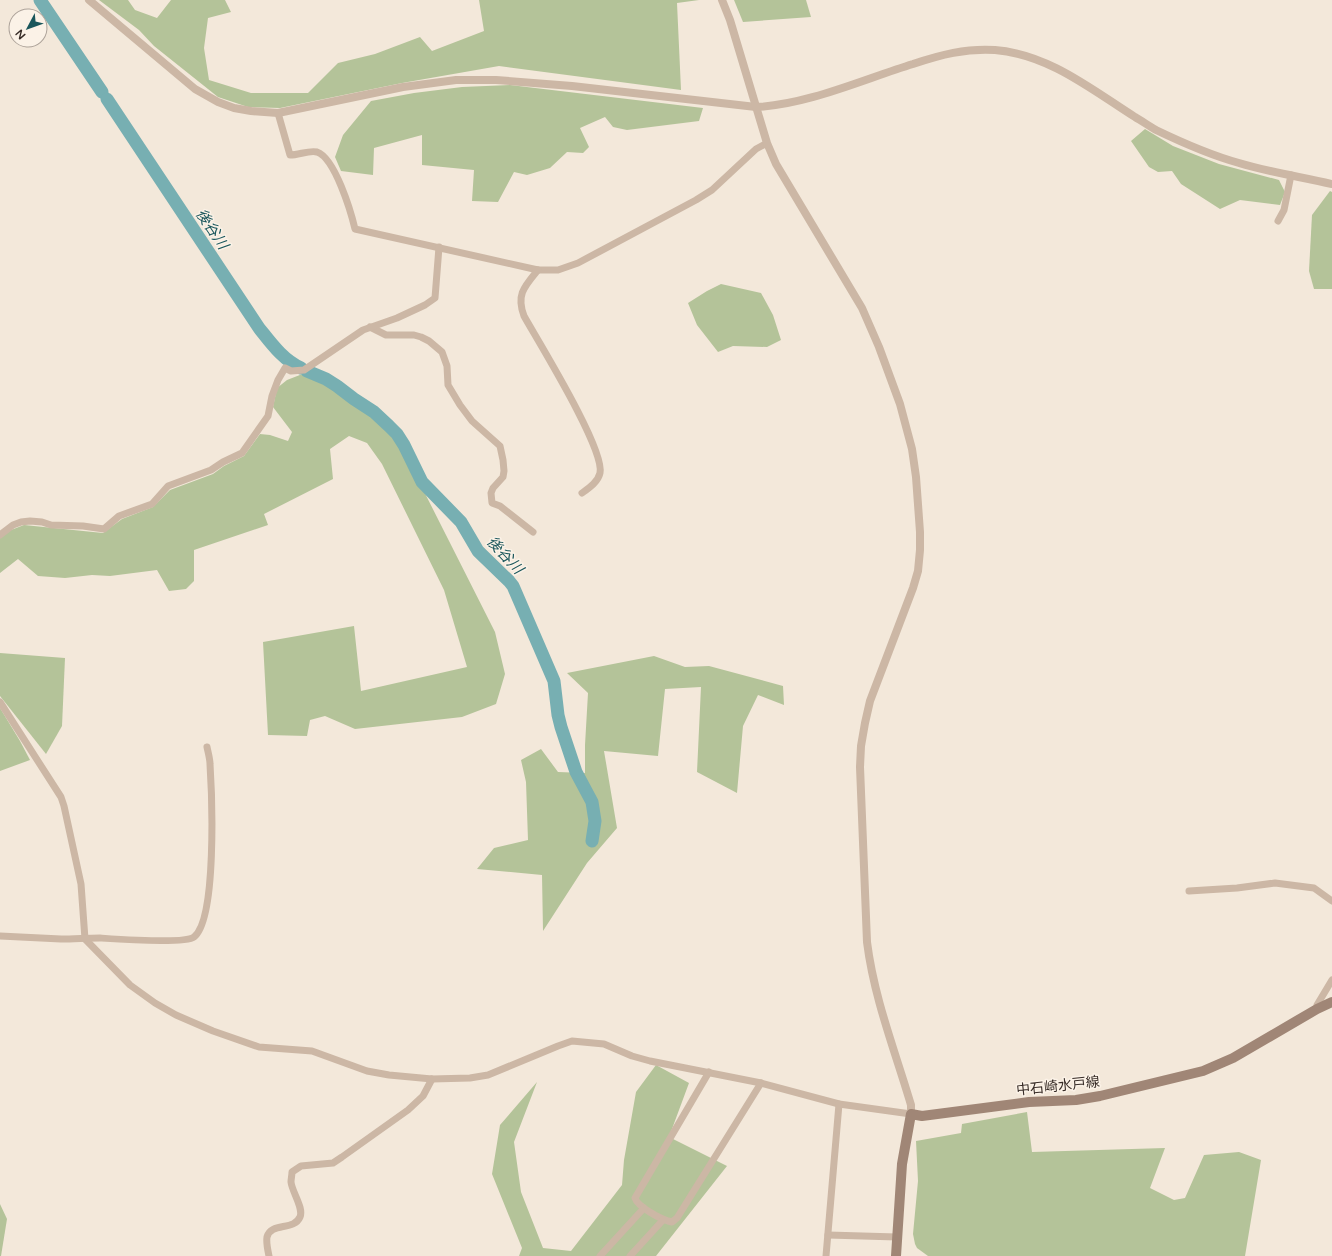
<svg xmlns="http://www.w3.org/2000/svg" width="1332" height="1256" font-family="'Varela Round','Noto Sans JP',sans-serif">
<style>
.green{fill:#b4c399}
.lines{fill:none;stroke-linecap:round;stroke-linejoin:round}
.river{stroke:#77afb2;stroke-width:13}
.minor{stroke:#ccb7a5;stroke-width:7}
.tertiary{stroke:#ccb7a5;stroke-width:8}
.secondary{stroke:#a08676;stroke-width:10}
.labels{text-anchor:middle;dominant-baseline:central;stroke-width:3;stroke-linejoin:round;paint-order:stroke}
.street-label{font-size:14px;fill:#372c27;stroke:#fbf2e7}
.water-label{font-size:15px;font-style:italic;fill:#1a565b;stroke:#fbf2e7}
</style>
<rect width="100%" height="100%" fill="#f3e8da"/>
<!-- green -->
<g class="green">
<polygon points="99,0 128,0 135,10 157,18 171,0 225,0 231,12 208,18 204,48 209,80 251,93 308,93 338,63 375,54 420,37 432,51 484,31 479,0 699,0 677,3 681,90 499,66 402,83 280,108 248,107 218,97 154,46 139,30"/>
<polygon points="734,0 806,0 811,17 743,22"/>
<polygon points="510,85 703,108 699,121 627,130 613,127 605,117 580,128 589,147 583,153 567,152 550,168 527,175 514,172 498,202 472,201 474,170 422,165 422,135 374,148 373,175 341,171 335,157 343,135 371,101 414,93 462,87"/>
<polygon points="1145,129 1173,146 1219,164 1279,180 1285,192 1280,205 1240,200 1220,209 1181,184 1172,171 1158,172 1149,167 1131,141"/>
<polygon points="1330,191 1332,192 1332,289 1314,289 1309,271 1312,215"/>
<polygon points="721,284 761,293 773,315 781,340 767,347 733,346 718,352 697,325 688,303 707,291"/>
<polygon points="305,373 325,381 358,406 379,419 397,438 495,632 505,674 496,704 462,717 355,729 325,716 310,720 307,736 268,735 263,642 354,626 361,691 467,667 444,590 382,464 367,443 349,436 330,449 333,479 264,514 268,525 194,550 194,581 186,589 169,591 157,570 110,576 92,575 65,578 38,576 18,559 0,573 0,538 11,530 24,525 103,533 122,519 153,507 170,490 213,474 224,466 244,456 260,434 270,435 288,441 292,432 273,407 277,388 287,380"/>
<polygon points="0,653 65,658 62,726 46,754 0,696"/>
<polygon points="654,656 685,667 709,666 783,686 784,705 758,695 743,726 737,793 697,772 701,687 665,689 658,756 604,751 617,828 587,863 543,931 542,875 477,869 494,848 528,840 526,782 521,760 541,749 558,772 585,773 585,745 588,693 567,673"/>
<polygon points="0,708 20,741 30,760 0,771"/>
<polygon points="656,1065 689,1083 669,1137 727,1166 656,1256 519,1256 522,1248 492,1174 500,1125 537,1082 514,1142 521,1192 543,1248 571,1251 622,1185 624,1160 636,1092"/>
<polygon points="1027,1112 1032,1152 1165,1148 1150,1188 1174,1200 1185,1198 1204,1155 1239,1152 1261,1160 1245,1256 928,1256 917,1248 915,1244 913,1234 918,1181 916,1141 961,1133 962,1124"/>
<polygon points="0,1204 7,1219 1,1256 0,1256"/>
</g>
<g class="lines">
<!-- river -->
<g class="river">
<polyline points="40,0 102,92"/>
<path d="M107,99L259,328C271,343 283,360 301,368"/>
<polyline points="307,371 326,379 337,386 354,399 374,412 389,426 397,434 404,445 422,482 461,522 478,551 509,581 513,586 554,681 558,715 561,727 576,772 592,802 595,821 592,841"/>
</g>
<!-- minor -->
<g class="minor">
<path d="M278,113L290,155C299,155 309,150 317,152C335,158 351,212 355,229L538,270H558L578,263L696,200L712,190L756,149L767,143"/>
<polyline points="1278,221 1284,210 1291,175"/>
<path d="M538,270C524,287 516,295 524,316C538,341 605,449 600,473C598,482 589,488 582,493"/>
<polyline points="370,327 386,335 414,335 421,337 429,341 442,352 447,366 448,385 460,405 472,421 500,446 503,460 504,471 503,477 493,488 491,493 492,503 500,506 533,532"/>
<polyline points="0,535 13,525 21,522 30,521 42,522 51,525 83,526 104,529 119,516 152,504 168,486 211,470 223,462 242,453 268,416 272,396 278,380 285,368 291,371 304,370 363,330 397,318 425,305 435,298 439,247"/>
<polyline points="0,702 61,797 64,806 81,884 85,939 130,985 155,1003 176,1015 213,1031 259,1047 312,1051 367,1071 389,1075 432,1079 470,1078 488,1075 558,1046 572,1041 604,1044 632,1056 650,1061 761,1083 839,1104 911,1114"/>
<polyline points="1189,891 1237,888 1275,883 1314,888 1332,901"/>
<path d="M0,936C20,937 40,938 61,939C74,939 87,938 100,938C115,939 185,944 194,937C217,919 212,795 210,764C210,759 208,752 207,747"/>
<polyline points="1317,1009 1317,1005 1332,980"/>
<path d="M709,1072L635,1198C638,1207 659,1218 668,1221L672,1222L677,1218L761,1083"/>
<polyline points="828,1235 897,1237"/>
<path d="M269,1256C268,1251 266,1243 267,1237C271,1222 294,1231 300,1217C304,1208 292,1192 291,1182C291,1179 292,1175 292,1172L301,1166L333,1163L342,1157L408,1110L423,1096L432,1079"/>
<polyline points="600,1256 644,1208"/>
<polyline points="630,1256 663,1220"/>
<polyline points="826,1256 839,1104"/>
</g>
<!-- tertiary -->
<g class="tertiary">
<path d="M89,0L195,89L218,102L234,108L251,111L278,113L403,87L456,80H496L572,86L756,107C807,105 864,79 913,64C940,55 966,48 995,50C1048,54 1091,89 1135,117C1142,121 1149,126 1156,130C1183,143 1210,155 1239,163C1268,172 1302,177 1332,184"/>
<path d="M722,0L730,20L767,143L776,164L862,308L879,347L900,404L912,449L916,477L920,532V550L918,571L913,588L870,701L865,723L861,746L860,767L867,942C874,998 895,1051 911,1105V1114"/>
</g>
<!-- secondary -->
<polyline class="secondary" points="896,1256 902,1164 911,1114 922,1116 1029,1102 1076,1100 1100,1096 1203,1071 1233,1058 1317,1009 1332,1002"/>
</g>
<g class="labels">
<!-- street labels -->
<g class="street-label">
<text transform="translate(1058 1086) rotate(-6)">中石崎水戸線</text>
</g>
<!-- water labels -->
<g class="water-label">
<text transform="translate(212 229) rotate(56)">後谷川</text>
<text transform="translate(505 555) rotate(47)">後谷川</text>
</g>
</g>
<!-- north arrow -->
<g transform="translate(28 28) rotate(229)"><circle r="19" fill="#fbf2e7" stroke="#ada39a"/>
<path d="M0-3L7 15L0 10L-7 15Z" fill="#1a565b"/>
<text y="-6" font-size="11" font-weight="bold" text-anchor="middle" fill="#372c27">N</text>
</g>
</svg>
